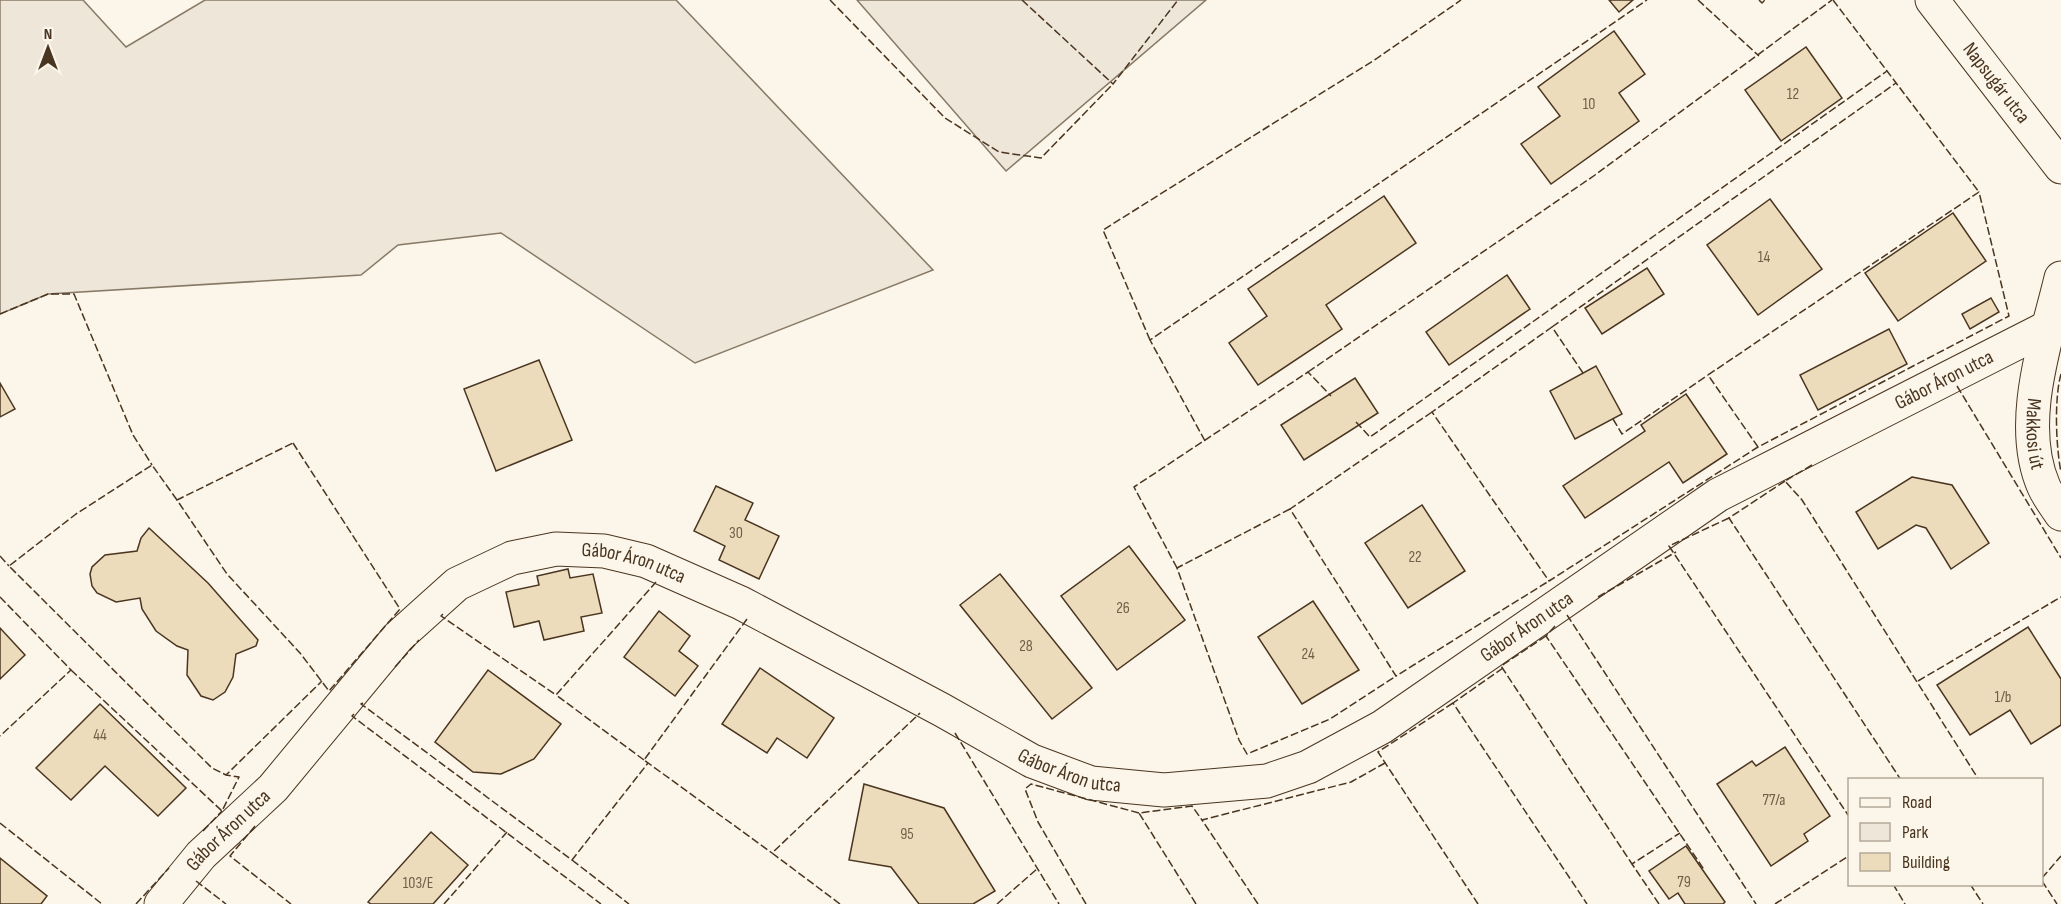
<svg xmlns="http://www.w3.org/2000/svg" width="2061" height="904" font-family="'Sofia Sans Condensed',sans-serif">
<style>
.green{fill:#ede6d9;stroke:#887966;stroke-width:1.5}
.building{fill:#ecdcbc;stroke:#4a3520;stroke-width:1.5}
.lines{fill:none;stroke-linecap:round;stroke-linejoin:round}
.street-casing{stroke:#4a3520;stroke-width:35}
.street{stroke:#fbf6e9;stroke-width:33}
.fence{stroke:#4a3520;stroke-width:1.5;stroke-dasharray:8 3;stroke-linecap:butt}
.labels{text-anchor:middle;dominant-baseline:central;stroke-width:4.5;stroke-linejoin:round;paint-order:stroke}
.number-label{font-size:16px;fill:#725f47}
.street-label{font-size:20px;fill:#4a3520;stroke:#fbf6e9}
</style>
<rect width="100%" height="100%" fill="#fbf6e9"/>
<!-- green -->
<g class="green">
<polygon points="0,0 83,0 126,47 205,0 676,0 933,270 695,363 501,233 398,245 361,275 48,294 0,314"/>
<polygon points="857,0 1206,0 1006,171"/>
</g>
<!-- building -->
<g class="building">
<polygon points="1609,0 1633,0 1619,12"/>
<polygon points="1614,31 1645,74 1619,93 1639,121 1551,184 1521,144 1560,116 1538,87"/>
<polygon points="1806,47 1842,98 1781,141 1745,90"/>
<polygon points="1384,196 1416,243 1326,305 1342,329 1258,385 1229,343 1267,316 1248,289"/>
<polygon points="1770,199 1822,269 1758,315 1707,245"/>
<polygon points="1953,213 1986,261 1898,321 1865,273"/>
<polygon points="1647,268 1664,294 1602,334 1585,308"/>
<polygon points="1507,275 1530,309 1449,365 1426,332"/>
<polygon points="1991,298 1999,312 1970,329 1962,314"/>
<polygon points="1889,329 1907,364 1818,410 1800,375"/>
<polygon points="539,360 572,440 496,471 464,389"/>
<polygon points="1596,366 1622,414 1575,439 1550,391"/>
<polygon points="1355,378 1378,413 1304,460 1281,425"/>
<polygon points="0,383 15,409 0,417"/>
<polygon points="1686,394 1727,454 1683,483 1669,462 1585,518 1563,486 1645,431 1641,425"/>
<polygon points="1912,477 1952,485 1989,543 1951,569 1926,528 1916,525 1878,549 1856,512"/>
<polygon points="716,486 753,503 745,520 779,536 759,579 719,560 725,546 694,531"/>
<polygon points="1422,505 1465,571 1408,608 1365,543"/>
<polygon points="149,528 208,583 258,640 256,646 236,654 233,677 225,692 213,700 201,696 187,675 188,650 177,646 156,631 142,609 140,598 116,602 97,593 92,586 90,574 92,567 105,555 137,551 141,538"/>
<polygon points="1129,546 1185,620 1117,670 1061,596"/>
<polygon points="568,569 570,578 593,574 602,613 581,617 584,631 544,640 539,621 514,627 506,592 539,585 537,576"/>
<polygon points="1000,574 1092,688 1052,719 960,605"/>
<polygon points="1313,601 1359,670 1302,704 1258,637"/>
<polygon points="659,611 690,636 679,651 698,666 675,696 624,657"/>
<polygon points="2028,627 2061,679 2061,725 2031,744 2010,710 1970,735 1937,685"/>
<polygon points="0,628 25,655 0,679"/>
<polygon points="760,668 834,718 807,758 777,738 767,753 722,724"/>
<polygon points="488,670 561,724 534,759 501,774 473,772 435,742"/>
<polygon points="100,704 186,788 158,816 105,766 71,800 36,768"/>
<polygon points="1785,747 1830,816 1804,834 1808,841 1771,866 1717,784 1752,761 1756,766"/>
<polygon points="864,784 944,808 995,891 973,904 919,904 891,867 849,860"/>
<polygon points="431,832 468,865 433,904 371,904 368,902"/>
<polygon points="1686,846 1725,902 1723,904 1685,904 1678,893 1669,899 1649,871"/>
<polygon points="0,858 47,896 41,904 0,904"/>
</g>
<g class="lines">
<!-- street casing -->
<g class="street-casing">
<g id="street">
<path id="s1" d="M1932,0L2061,167"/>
<path id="s2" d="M2061,278C2046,341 2016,424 2044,487C2048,496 2055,505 2061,514"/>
<path id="s3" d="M161,904L201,855L273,788L398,637L457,584L512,558L556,549L604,551L646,561L741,603L942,710L1032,761L1091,783L1164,790L1267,781L1308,767L1382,727L1718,495L2050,326"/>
</g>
</g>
<!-- street -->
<use href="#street" class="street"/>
<!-- fence -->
<g class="fence">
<polyline points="830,0 945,118 999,152 1041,158 1113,84"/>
<polyline points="1022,0 1113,84 1178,0"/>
<polyline points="1698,0 1759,56"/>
<polyline points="1759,0 1762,3 1765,0"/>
<polyline points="1833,0 1979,192"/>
<polyline points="0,314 48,294 74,294 133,435 152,465"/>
<polyline points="1552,327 1896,83"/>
<polyline points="1150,340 1103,230 1376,59 1461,0"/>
<polyline points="1308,372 1595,175 1832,0"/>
<polyline points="1583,373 1552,327 1432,412 1549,581 1758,447 2009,316 1979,192 1708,375 1758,447"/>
<path d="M2061,374C2054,399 2056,447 2061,472"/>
<polyline points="1957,386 2061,558"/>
<polyline points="1432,412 1290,509 1396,676 1549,581"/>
<polyline points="1613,419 1622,434 1708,375"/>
<polyline points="1356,422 1370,437 1887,71"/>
<polyline points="1205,441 1150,340 1647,0"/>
<polygon points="293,443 400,609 329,691 300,653 227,574 177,500"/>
<polyline points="1812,465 1785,481 1802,500 1979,780"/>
<polyline points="1785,481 1729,518 1901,780"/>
<polyline points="177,500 152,465 76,514 9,566 212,768 226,775 322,681"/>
<polyline points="1290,509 1177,568 1239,740 1247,754 1330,719 1396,676"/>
<polyline points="1729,518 1669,546 1850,818"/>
<polyline points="0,556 9,566"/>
<polyline points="1177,568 1134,487 1308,372 1331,396"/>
<polyline points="0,597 71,670 0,736"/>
<polyline points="1598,597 1676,552"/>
<polyline points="443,614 441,616 556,695"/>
<polyline points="1567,615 1756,904"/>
<polyline points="747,619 644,760 772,853"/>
<polyline points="1555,626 1546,636 1705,871"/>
<polyline points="1546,636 1501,666 1632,864"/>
<polyline points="395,667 419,640"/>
<polyline points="1503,668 1453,703 1587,904"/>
<polyline points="71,670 222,811 239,777 226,775"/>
<polyline points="1918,681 2061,597"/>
<polyline points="363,703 361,704 572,860 648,763"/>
<polyline points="1453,703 1378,752 1478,904"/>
<polyline points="354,714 352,716 601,904"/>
<polyline points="955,733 1059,904"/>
<polyline points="644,760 556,695 656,582"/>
<polyline points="0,823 102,904"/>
<polyline points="255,826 230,856 291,904"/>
<polyline points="203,831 222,811"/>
<polyline points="572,860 629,904"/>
<polyline points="2042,878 2061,856"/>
<polyline points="196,881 226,904"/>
<polyline points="2042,881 2057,904"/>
<polyline points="1893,884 1905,904"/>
<polyline points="1970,884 1983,904"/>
<polyline points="136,904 169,868"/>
<polyline points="444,904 507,832"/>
<polyline points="840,904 772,853 920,713"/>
<polyline points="997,904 1038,868"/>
<polyline points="1086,904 1038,822 1025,789 1031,784 1139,813"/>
<polyline points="1196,904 1139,813 1192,806 1202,820"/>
<polyline points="1258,904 1202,820 1351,782 1385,763"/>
<polyline points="1659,904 1632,864 1680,833"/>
<polyline points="1775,904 1850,855"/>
</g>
</g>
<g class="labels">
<!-- number labels -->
<g class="number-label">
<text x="1793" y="94">12</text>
<text x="1589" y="104">10</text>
<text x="1764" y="257">14</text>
<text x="736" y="533">30</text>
<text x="1415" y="557">22</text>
<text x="1123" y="608">26</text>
<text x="1026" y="646">28</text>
<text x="1308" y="654">24</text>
<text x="2003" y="697">1/b</text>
<text x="100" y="735">44</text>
<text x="1774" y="800">77/a</text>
<text x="907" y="834">95</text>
<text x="1684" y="882">79</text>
<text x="418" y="883">103/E</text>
</g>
<!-- street labels -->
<g class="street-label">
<text stroke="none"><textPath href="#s1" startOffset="105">Napsugár utca</textPath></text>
<text stroke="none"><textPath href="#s3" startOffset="2098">Gábor Áron utca</textPath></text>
<text stroke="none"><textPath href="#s2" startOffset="159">Makkosi út</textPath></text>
<text stroke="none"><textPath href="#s3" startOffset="622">Gábor Áron utca</textPath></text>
<text stroke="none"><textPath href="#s3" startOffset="1612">Gábor Áron utca</textPath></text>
<text stroke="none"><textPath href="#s3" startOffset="1108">Gábor Áron utca</textPath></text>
<text stroke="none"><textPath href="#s3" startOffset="100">Gábor Áron utca</textPath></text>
</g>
</g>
<!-- legend -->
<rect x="1848" y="778" width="195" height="108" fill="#fbf6e9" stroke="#b4a999" stroke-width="1.5"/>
<rect x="1860" y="798" width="30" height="9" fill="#fbf6e9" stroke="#b4a999" stroke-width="1.5"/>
<text x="1902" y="808" font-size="18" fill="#4a3520">Road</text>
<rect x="1860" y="823" width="30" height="18" fill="#ede6d9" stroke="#b4a999" stroke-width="1.5"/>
<text x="1902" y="838" font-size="18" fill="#4a3520">Park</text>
<rect x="1860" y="853" width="30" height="18" fill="#ecdcbc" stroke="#b4a999" stroke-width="1.5"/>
<text x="1902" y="868" font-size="18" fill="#4a3520">Building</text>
<!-- north arrow -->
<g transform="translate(48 48)" stroke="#fbf6e9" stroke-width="4.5" paint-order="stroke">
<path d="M0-4.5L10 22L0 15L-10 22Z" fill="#4a3520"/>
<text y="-9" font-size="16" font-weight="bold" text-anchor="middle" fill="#4a3520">N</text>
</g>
</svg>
